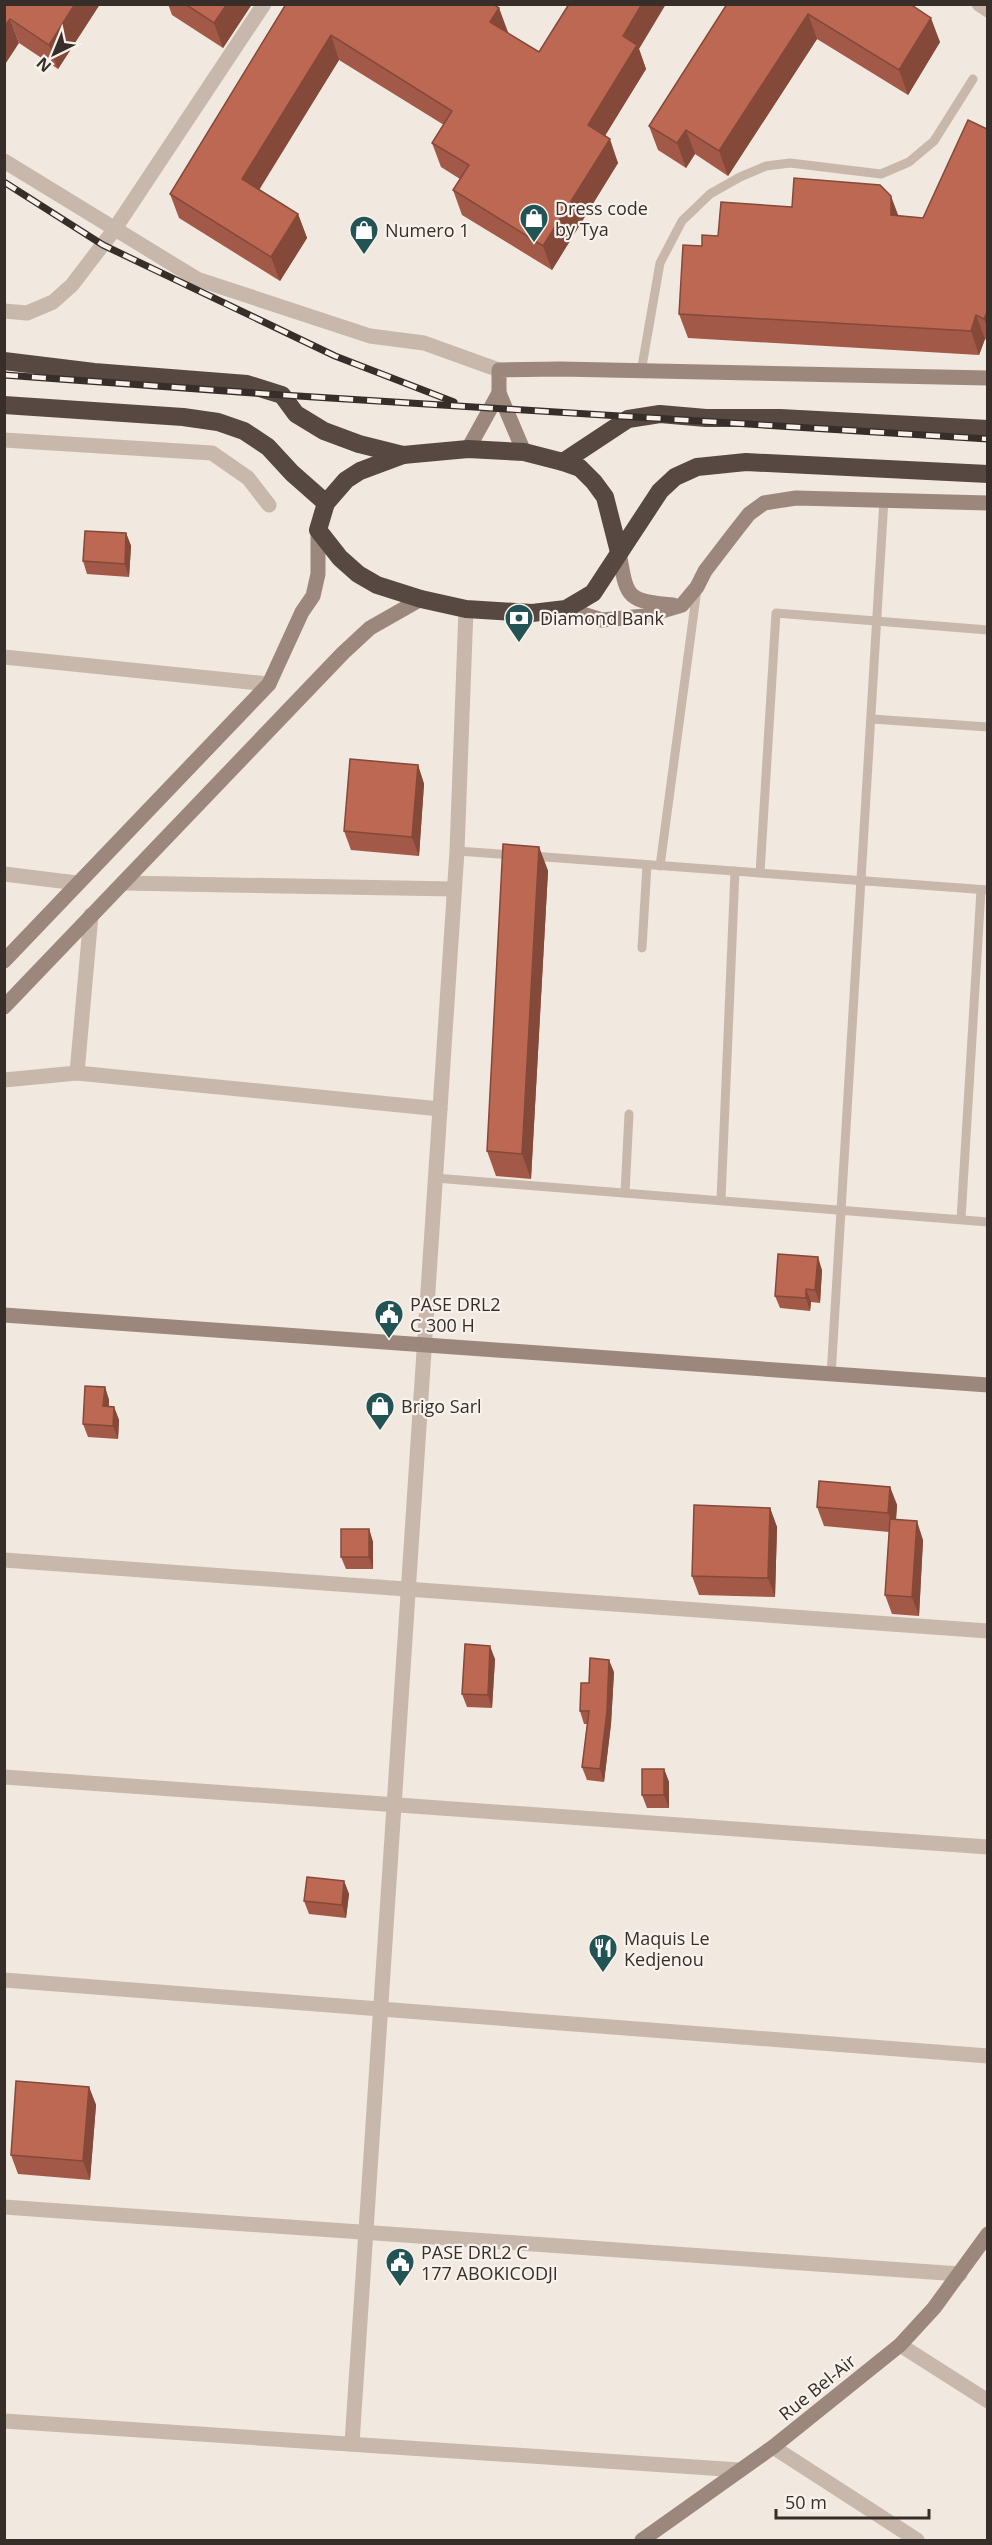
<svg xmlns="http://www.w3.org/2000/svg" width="992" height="2545" font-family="'Open Sans',sans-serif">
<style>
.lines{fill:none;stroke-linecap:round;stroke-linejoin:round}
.lane{stroke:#c8b8ac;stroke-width:9}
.street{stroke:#c8b8ac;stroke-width:15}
.secondary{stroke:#9c877d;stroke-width:15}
.highway{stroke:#574842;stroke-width:18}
.rail-casing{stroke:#372e2a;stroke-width:7}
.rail{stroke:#f9f2ec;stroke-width:4.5;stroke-dasharray:14;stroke-linecap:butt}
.wall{fill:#a25947}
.shaded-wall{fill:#844939}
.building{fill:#bc6852;stroke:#844939;stroke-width:1.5}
.labels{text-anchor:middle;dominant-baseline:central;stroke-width:4.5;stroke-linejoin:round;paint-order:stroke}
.poi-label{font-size:18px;fill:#372e2a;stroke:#f9f2ec;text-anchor:start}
.street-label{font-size:18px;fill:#372e2a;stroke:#f9f2ec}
</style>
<rect width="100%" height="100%" fill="#f1e8df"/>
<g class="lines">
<!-- lane -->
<g class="lane">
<polyline points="641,372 660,263 682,221 710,194 740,177 766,166 790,163 881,174 909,162 934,141 973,79"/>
<polyline points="872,719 988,727"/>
<polyline points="457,851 512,855"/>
<polyline points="532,856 988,890"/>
<polyline points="660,866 697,589"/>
<polyline points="760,873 776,613 988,630"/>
<polyline points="642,948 647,865"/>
<polyline points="435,1178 988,1222"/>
<polyline points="625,1193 629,1114"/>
<polyline points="721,1200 735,871"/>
<polyline points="961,1219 981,890"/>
<polyline points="831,1376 884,499"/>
</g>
<!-- street -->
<g class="street">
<polyline points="979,4 988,10"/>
<polyline points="4,161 197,279 370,336 424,343 499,370"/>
<polyline points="4,311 27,313 53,302 72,285 114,230 264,4"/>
<polyline points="4,440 212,453 248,478 269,505"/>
<polyline points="4,657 269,684"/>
<polyline points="4,874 77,883"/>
<polyline points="123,883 454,889"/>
<polyline points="77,1073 91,915"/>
<polyline points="4,1080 77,1073 440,1109"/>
<polyline points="4,1560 988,1631"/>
<polyline points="4,1777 988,1847"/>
<polyline points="4,1980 988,2056"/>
<polyline points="4,2207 960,2274"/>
<polyline points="900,2345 988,2401"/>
<polyline points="4,2421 740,2470"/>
<polyline points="352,2443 457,851 466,609"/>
<polyline points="773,2447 917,2540"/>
</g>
<!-- secondary -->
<g class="secondary">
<polyline points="468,449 499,393"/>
<polyline points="524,452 499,393 499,370 560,369 988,378"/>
<path d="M619,552C627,597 625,601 673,605"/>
<polyline points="566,609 602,620 645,616 682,605 697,587 705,571 731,537 749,514 764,503 796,498 988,503"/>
<polyline points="4,961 269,684 302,612 313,596 318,574 318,530"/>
<polyline points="4,1007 343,653 370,628 421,599"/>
<polyline points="4,1315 988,1385"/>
<polyline points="642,2540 773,2447 900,2345 934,2308 988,2234"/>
</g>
<!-- highway -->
<g class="highway">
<polyline points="4,361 94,372 247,384 282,395 296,414 324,431 359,444 403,455 468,449 524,452 563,462 580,468 594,482 605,497 619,552"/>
<polyline points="4,405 183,417 218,422 244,431 268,447 292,473 326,503 318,530 340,558 358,574 377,585 421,599 466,609 532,613 566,609 593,593 660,491 675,477 697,467 746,462 988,474"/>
<polyline points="563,462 628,419 660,414 706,418 780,418 988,429"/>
<polyline points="326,503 346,480 360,471 403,455"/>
</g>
<!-- rail casing -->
<g class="rail-casing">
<g id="rail">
<polyline points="4,182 103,245 335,356 454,402"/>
<polyline points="4,375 282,395 988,439"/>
</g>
</g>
<!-- rail -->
<use href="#rail" class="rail"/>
</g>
<!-- wall -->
<g class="wall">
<polygon points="4,4 100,4 58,69 19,43"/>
<polygon points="168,4 252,4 223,48 172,15"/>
<polygon points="286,4 499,8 507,33 539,52 639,49 646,69 605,135 618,163 552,270 462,215 453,190 460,179 441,167 432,143 444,125 339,60 259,189 298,214 307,238 280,281 179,218 170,194"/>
<polygon points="727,4 910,4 940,42 908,95 817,39 728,176 695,154 686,168 658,150 649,126"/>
<polygon points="987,129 987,340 985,339 979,355 688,338 679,314 718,236 898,216 923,218"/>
<polygon points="126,533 131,546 129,577 87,574 83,561"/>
<polygon points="418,765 424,784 419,856 351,850 344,831"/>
<polygon points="539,847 548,871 531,1179 496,1176 487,1151"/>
<polygon points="822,1270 820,1303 811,1302 810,1311 780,1308 775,1296"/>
<polygon points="105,1387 109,1400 109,1407 114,1407 119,1420 118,1439 88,1437 83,1424"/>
<polygon points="890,1487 897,1505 896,1520 923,1540 919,1616 892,1614 885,1595 889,1532 824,1526 817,1507"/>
<polygon points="770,1508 777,1527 775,1597 699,1595 692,1576"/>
<polygon points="369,1529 373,1542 373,1569 346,1569 341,1557"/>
<polygon points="495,1659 492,1708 467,1707 462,1694"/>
<polygon points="614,1672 611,1724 604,1782 587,1780 582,1767 587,1724 584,1724 580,1711 589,1683"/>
<polygon points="664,1769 669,1782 669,1808 647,1808 642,1795"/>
<polygon points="344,1881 349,1894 346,1918 309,1914 304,1901"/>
<polygon points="89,2087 96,2105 90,2180 18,2174 11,2155"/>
</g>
<!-- shaded-wall -->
<g class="shaded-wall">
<polygon points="75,4 100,4 58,69 49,45"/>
<polygon points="227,4 252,4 223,48 214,23"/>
<polygon points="642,4 666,4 639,49 646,69 597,149 588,125 623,36"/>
<polygon points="499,8 508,32 499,46 490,22"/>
<polygon points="808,14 817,39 728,176 719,151"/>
<polygon points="931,18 940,42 908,95 899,70"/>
<polygon points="10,19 19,43 4,66 4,27"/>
<polygon points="331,35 339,60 251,203 242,179"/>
<polygon points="686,130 695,154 686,168 677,143"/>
<polygon points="610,139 618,163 552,270 543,246"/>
<polygon points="891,196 900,220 891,215"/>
<polygon points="298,214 307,238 280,281 271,257"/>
<polygon points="987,312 987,328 984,319"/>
<polygon points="976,315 985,339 979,355 971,331"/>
<polygon points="126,533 131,546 129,577 125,564"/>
<polygon points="418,765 424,784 419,856 412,837"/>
<polygon points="539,847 548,871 531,1179 522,1154"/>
<polygon points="818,1257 822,1270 820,1303 815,1290"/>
<polygon points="806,1289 811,1302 810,1311 806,1298"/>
<polygon points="105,1387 109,1400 108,1419 103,1406"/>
<polygon points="114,1407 119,1420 118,1439 113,1426"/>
<polygon points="890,1487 897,1505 895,1532 888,1513"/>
<polygon points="770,1508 777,1527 775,1597 768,1578"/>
<polygon points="917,1521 923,1540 919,1616 912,1597"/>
<polygon points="369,1529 373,1542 373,1569 369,1557"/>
<polygon points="490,1646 495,1659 492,1708 488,1695"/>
<polygon points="609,1660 614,1672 611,1724 604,1782 600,1769"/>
<polygon points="664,1769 669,1782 669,1808 664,1795"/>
<polygon points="344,1881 349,1894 346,1918 342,1905"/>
<polygon points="89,2087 96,2105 90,2180 83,2161"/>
</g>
<!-- building -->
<g class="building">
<polygon points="4,4 75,4 49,45 10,19 4,27"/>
<polygon points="185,4 227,4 214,23"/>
<polygon points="286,4 493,4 499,8 490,22 539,52 569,4 642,4 623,36 637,45 588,125 610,139 543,246 453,190 469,165 432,143 452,111 331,35 242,179 298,214 271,257 170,194"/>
<polygon points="727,4 910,4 931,18 899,70 808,14 719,151 686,130 677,143 649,126"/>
<polygon points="968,120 987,129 987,312 984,319 976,315 971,331 679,314 683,245 702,246 702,235 718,236 721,202 792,207 794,178 880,185 891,196 891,215 923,218"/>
<polygon points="85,531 126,533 125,564 83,561"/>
<polygon points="350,759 418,765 412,837 344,831"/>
<polygon points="503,844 539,847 522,1154 487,1151"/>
<polygon points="778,1254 818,1257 815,1290 806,1289 806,1298 775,1296"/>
<polygon points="85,1386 105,1387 103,1406 114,1407 113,1426 83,1424"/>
<polygon points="819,1481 890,1487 888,1513 817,1507"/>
<polygon points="694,1505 770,1508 768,1578 692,1576"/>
<polygon points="890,1519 917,1521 912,1597 885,1595"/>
<rect x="341" y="1529" width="28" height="28"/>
<polygon points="465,1644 490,1646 488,1695 462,1694"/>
<polygon points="590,1658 609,1660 607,1711 600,1769 582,1767 589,1711 580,1711 581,1683 589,1683"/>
<rect x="642" y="1769" width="22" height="26"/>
<polygon points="307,1877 344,1881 342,1905 304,1901"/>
<polygon points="16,2081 89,2087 83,2161 11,2155"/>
</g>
<!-- icons -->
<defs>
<g id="shop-pin" transform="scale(1.5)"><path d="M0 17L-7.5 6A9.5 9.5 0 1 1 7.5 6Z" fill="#235455" stroke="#f9f2ec"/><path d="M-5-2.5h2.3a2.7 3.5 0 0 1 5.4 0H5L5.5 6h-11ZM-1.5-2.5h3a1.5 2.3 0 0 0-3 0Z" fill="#fff"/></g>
<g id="bank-pin" transform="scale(1.5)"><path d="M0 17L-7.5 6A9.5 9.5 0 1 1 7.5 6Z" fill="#235455" stroke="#f9f2ec"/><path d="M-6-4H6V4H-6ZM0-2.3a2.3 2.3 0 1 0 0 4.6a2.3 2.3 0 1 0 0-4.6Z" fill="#fff"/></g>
<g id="civic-pin" transform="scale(1.5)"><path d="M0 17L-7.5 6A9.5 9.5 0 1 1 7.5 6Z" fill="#235455" stroke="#f9f2ec"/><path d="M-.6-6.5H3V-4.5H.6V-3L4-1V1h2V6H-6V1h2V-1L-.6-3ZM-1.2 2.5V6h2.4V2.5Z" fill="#fff"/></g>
<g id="restaurant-pin" transform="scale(1.5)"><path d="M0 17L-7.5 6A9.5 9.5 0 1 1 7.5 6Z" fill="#235455" stroke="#f9f2ec"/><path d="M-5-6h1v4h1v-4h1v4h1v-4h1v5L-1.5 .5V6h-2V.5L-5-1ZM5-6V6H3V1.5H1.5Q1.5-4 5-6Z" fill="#fff"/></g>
</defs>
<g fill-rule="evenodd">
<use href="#shop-pin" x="534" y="218"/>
<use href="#shop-pin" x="364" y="230"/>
<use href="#bank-pin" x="519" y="618"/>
<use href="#civic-pin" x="389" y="1314"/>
<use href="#shop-pin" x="380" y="1406"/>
<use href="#restaurant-pin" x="603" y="1948"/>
<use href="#civic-pin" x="400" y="2262"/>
</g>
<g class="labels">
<!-- poi labels -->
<g class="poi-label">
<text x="555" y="208">Dress code<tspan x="555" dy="21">by Tya</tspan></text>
<text x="385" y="230">Numero 1</text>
<text x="540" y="618">Diamond Bank</text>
<text x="410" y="1304">PASE DRL2<tspan x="410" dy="21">C 300 H</tspan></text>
<text x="401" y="1406">Brigo Sarl</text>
<text x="624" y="1938">Maquis Le<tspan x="624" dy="21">Kedjenou</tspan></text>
<text x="421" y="2252">PASE DRL2 C<tspan x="421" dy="21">177 ABOKICODJI</tspan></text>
</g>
<!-- street labels -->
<g class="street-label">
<text transform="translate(817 2387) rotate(-39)">Rue Bel-Air</text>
</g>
</g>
<!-- border -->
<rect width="992" height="2545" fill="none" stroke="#372e2a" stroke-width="12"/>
<!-- north arrow -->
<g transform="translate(54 54) rotate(223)" stroke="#f9f2ec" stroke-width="4.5" paint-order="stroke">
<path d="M0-4.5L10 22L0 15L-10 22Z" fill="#372e2a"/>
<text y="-9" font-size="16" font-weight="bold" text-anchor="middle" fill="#372e2a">N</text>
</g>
<!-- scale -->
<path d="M776 2509v9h153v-9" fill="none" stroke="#372e2a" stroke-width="3"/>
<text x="785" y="2509" font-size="18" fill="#372e2a" stroke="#f9f2ec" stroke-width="4.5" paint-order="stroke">50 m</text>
</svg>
